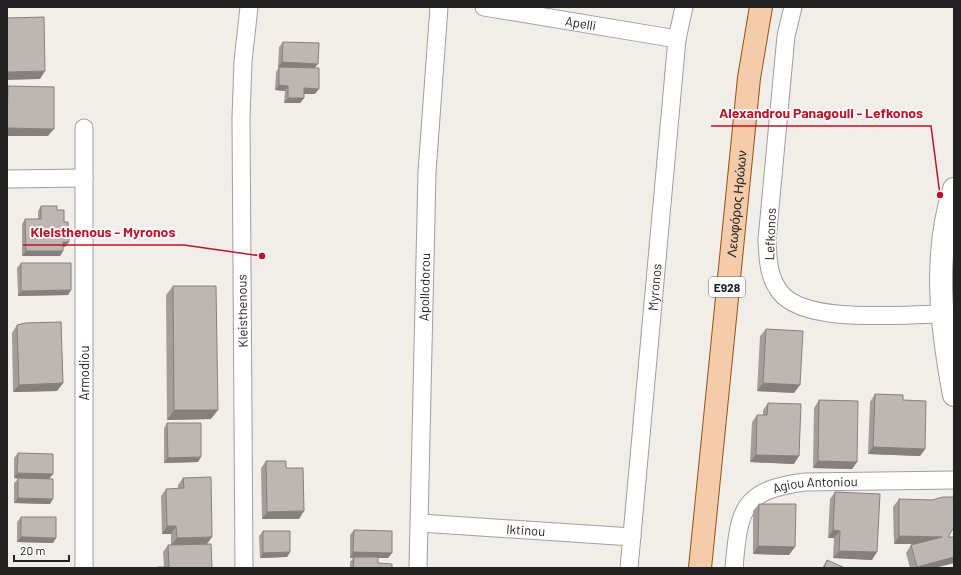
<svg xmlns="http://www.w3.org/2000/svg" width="961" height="575" font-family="Barlow,sans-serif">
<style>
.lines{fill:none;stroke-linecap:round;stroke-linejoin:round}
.minor-casing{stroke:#9f9f9f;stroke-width:19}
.tertiary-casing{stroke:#9f9f9f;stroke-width:24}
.primary-casing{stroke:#91540e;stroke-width:24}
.minor{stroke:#fff;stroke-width:17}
.tertiary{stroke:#fff;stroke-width:22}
.primary{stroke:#f4cbab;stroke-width:22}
.wall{fill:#a39d99}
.shaded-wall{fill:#857f7d}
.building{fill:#beb6b2;stroke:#857f7d}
.labels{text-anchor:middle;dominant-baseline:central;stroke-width:3.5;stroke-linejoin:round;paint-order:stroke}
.shield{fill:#fff;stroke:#646464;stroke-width:1}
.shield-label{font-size:12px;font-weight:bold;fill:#222}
.street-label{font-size:13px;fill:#222;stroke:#fff}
.leader{fill:none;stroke:#c0132a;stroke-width:1.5}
.callout-dot{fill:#c0132a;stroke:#fff;stroke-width:1.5}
.callout-label{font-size:14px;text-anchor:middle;font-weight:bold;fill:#c0132a;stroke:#fff;stroke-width:3.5;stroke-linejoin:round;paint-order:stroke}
</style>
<rect width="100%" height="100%" fill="#f1ede9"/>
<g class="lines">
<!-- minor casing -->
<g class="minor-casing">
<g id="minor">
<path id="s1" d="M484,7L677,39"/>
<path d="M793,7L786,36L767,240C768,259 768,276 780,292C805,325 903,314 942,314"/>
<polyline points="7,179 84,178"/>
<path id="s2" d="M420,523L632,537"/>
<polyline points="84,568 84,128"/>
<polyline points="244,568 241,118 243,61 249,7"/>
<path id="s3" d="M418,568L427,172L439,7"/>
<path id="s4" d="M629,568L677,39L684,7"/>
<path id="s5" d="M734,568C739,509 742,490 805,482L954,480"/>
</g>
</g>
<!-- tertiary casing -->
<g class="tertiary-casing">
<path id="tertiary" d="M954,189C933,256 941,326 954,395"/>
</g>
<!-- primary casing -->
<g class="primary-casing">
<g id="primary">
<path id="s6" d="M700,568L749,78L761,7"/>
</g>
</g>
<!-- minor -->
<use href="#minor" class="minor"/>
<!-- tertiary -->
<use href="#tertiary" class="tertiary"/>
<!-- primary -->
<use href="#primary" class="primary"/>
</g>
<!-- wall -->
<g class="wall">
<polygon points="283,42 315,68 315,94 304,94 304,98 300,103 284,103 285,91 275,90 276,72 279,67 278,67 279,47"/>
<polygon points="41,206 57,210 65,247 63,247 63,251 60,256 22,256 22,224 25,219 38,219 38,211"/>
<polygon points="21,263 71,290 68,295 18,296 17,268"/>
<polygon points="173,286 211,419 167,420 166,295"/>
<polygon points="17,325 63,383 57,391 13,392 12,333"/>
<polygon points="766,329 794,393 757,391 760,336"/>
<polygon points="875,394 925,449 920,456 868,454 870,402"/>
<polygon points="819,400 857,462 852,469 813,468 814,408"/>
<polygon points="768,403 794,464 750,462 752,422 757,415 763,415 763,410"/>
<polygon points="167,423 198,462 164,463 164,428"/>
<polygon points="18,453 49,478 50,504 14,503 14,483 18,479 14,478 14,458"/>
<polygon points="266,461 286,468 299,519 262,519 261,468"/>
<polygon points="183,478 207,544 212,568 158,568 158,567 164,567 163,552 168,545 171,545 171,534 162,534 161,496 166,489 178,489 178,485"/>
<polygon points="835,492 872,560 833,558 834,538 828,538 830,499"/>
<polygon points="899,499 948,537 954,537 954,563 934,568 910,568 906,553 911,545 915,544 894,544 893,507"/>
<polygon points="759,504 789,555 753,554 753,511"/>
<polygon points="21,517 56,538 53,543 17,542 17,522"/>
<polygon points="354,530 388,558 378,558 378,563 392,568 350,568 350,562 353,558 350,558 350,535"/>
<polygon points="263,531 290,552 287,557 260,558 259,536"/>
<polygon points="827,560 845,568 822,568"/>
</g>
<!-- shaded-wall -->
<g class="shaded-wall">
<polygon points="282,62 318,64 314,69 278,67"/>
<polygon points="45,71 40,79 7,80 7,72"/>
<polygon points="279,85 288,86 285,91 275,90"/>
<polygon points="304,88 319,89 315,94 301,94"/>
<polygon points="288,98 304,98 300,103 284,103"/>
<polygon points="7,128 54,129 48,136 7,136"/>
<polygon points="63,242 69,242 65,247 60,247"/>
<polygon points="26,251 63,251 60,256 22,256"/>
<polygon points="71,290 68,295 18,296 21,291"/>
<polygon points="63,383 57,391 13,392 19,385"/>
<polygon points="763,383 800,385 794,393 757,391"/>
<polygon points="174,410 218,410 211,419 167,420"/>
<polygon points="873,447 925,449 920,456 868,454"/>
<polygon points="756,455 799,456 794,464 750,462"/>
<polygon points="201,457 198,462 164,463 168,458"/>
<polygon points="818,461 857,462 852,469 813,468"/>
<polygon points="17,473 53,474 49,479 14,478"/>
<polygon points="18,498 53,499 50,504 14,503"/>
<polygon points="304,511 299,519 262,519 267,512"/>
<polygon points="167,526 176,526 171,534 162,534"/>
<polygon points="833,530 840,531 834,538 828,538"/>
<polygon points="899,536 942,537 936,544 894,544"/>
<polygon points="21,537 56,538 53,543 17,542"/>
<polygon points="212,537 207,544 171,545 177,538"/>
<polygon points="758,546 795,547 789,555 753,554"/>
<polygon points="839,551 877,552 872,560 833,558"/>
<polygon points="290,552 287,557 260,558 263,553"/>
<polygon points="353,552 392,553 388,558 354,558 354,557 353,558 350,558"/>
<polygon points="954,557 954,563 934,568 916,568 917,567"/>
</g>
<!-- building -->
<g class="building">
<polygon points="44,17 45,71 7,72 7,18"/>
<polygon points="283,42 319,43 318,64 282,62"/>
<polygon points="279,67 319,68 319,89 304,88 304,98 288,98 288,86 279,85"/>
<polygon points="8,86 54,87 54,129 7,128"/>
<polygon points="41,206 57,206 57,210 64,210 64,222 68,222 69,242 63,242 63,251 26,251 25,219 41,219"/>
<polygon points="21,263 71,263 71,290 21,291"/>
<polygon points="173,286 216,286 218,410 174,410"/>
<polygon points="61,322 63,383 19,385 17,325 25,323"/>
<polygon points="766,329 803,331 800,385 763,383"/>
<polygon points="875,394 903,395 903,400 926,401 925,449 873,447"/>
<polygon points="819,400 858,401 857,462 818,461"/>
<polygon points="768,403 801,404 799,456 756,455 757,415 767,415"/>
<polygon points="167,423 201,423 201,457 168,458"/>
<polygon points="18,453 53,454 53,474 17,473"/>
<polygon points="266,461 286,461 286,468 303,468 304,511 267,512"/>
<polygon points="211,477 212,537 177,538 176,526 167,526 166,489 184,488 183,478"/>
<polygon points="18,478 53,479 53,499 18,498"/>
<polygon points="835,492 880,494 877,552 839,551 840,531 833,530"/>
<polygon points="943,497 954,497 954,527 948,537 954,537 954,557 917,567 911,545 942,537 899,536 899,499 932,500"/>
<polygon points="759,504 796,504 795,547 758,546"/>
<polygon points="21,517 56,517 56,538 21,537"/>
<polygon points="354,530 392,531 392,553 353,552"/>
<polygon points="263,531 290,531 290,552 263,553"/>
<polygon points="211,544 212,568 158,568 158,567 169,567 168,545"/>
<polygon points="354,557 378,557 378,563 392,564 392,568 353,568"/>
<polygon points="827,560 845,568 824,568"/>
</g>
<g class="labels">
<!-- shield labels -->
<rect class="shield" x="709" y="277" width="36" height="20" rx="3"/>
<g class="shield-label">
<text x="727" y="287">E928</text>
</g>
<!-- street labels -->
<g class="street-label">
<text stroke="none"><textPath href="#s1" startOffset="98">Apelli</textPath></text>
<text stroke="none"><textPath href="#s6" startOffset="366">Λεωφόρος Ηρώων</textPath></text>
<text transform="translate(770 234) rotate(-88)">Lefkonos</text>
<text stroke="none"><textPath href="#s3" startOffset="281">Apollodorou</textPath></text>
<text stroke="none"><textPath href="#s4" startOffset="282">Myronos</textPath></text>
<text transform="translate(242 311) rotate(-91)">Kleisthenous</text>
<text transform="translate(84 373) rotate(-90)">Armodiou</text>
<text stroke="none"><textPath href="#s5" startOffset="138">Agiou Antoniou</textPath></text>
<text stroke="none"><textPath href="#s2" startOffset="106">Iktinou</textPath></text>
</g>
</g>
<!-- callouts -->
<path class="leader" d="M940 195L931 126H711M262 256L184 245H23"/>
<g class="callout-dot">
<circle cx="940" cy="195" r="4"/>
<circle cx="262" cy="256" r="4"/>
</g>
<g class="callout-label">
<text x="821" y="118">Alexandrou Panagouli - Lefkonos</text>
<text x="103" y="237">Kleisthenous - Myronos</text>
</g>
<!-- border -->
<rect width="961" height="575" fill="none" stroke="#222222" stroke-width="16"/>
<!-- scale -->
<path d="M14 555v6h55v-6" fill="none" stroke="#222222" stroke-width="2"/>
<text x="20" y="555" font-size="12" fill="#222222" stroke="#ffffff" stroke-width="3" paint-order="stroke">20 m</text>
</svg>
